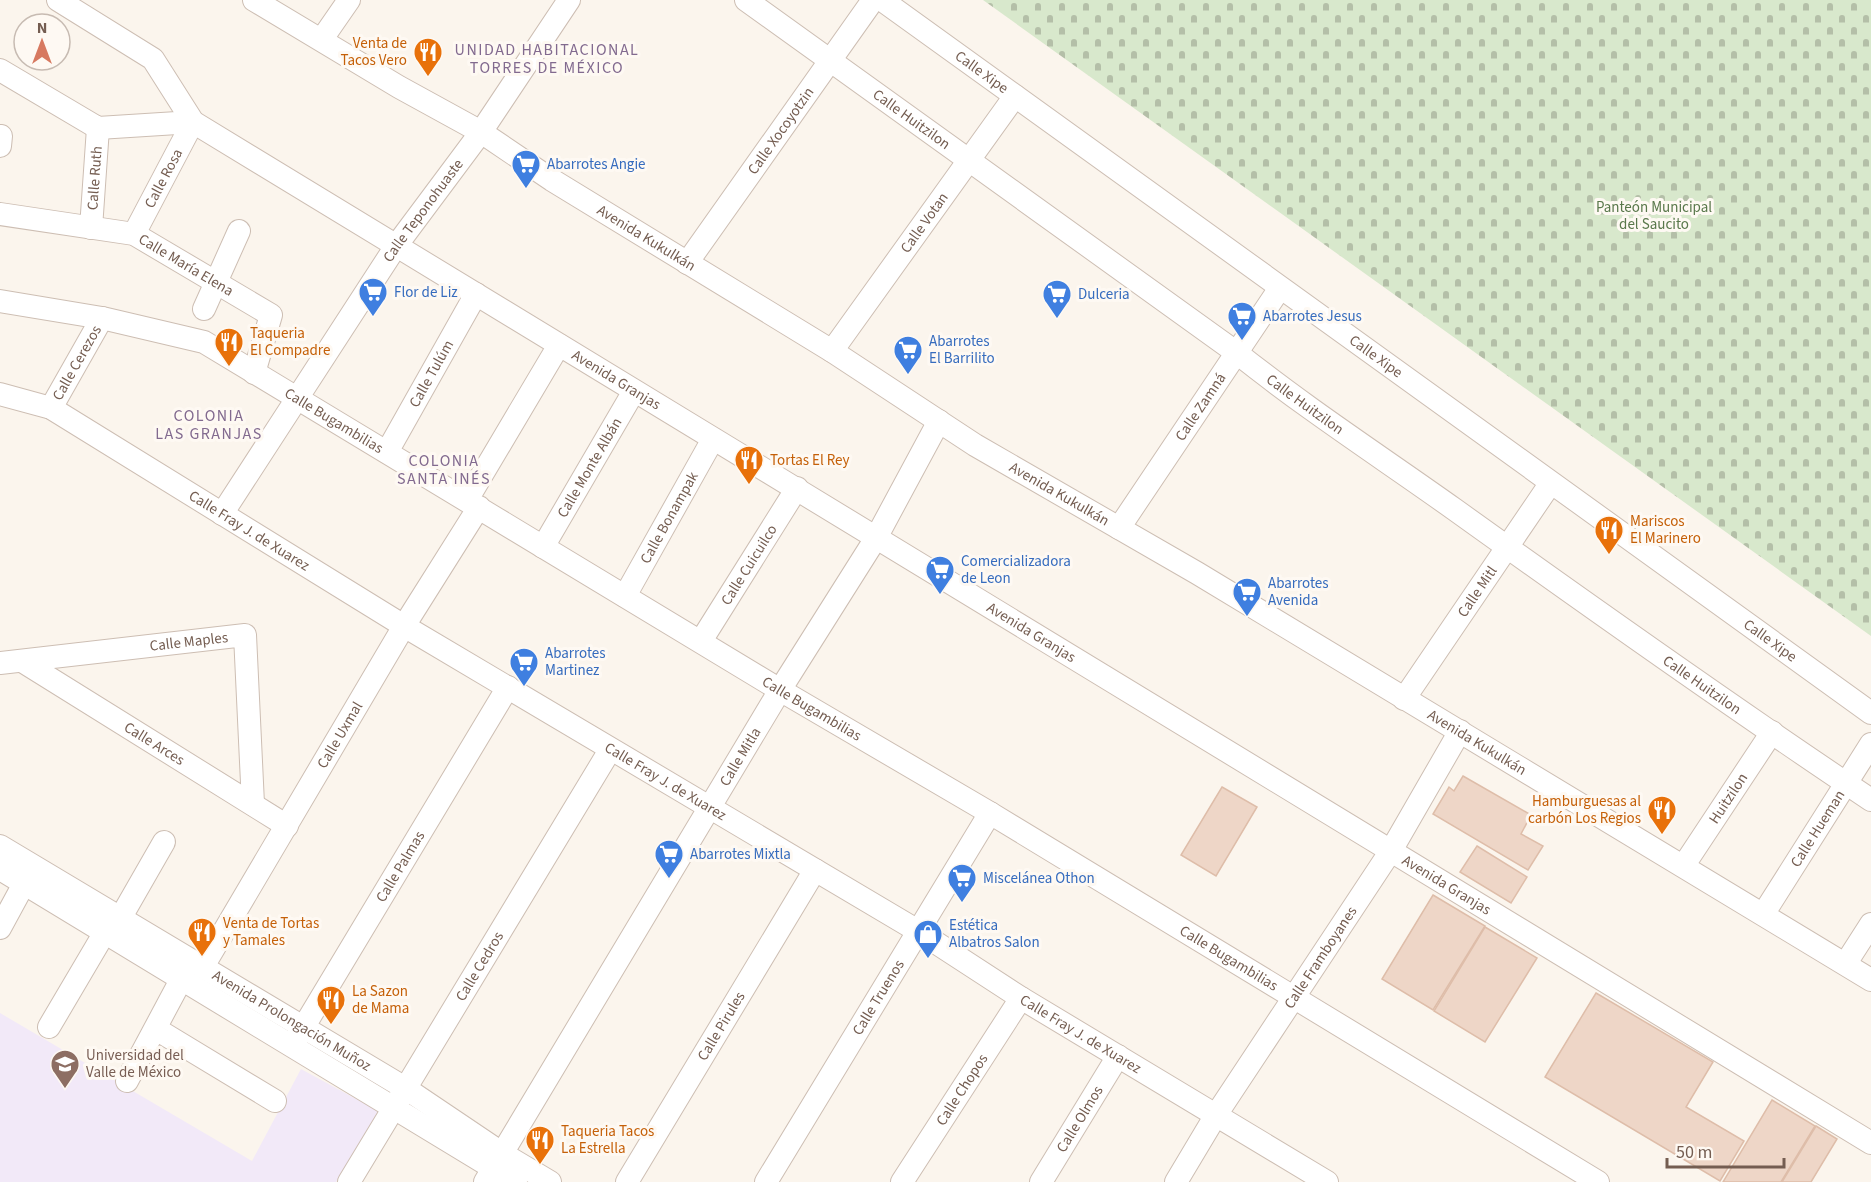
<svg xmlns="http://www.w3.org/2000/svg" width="1871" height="1182" font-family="'Source Sans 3',sans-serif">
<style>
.education{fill:#f2e9f8}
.cemetery{fill:url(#cemetery-stones)}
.building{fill:#eed6c7;stroke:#debda9;stroke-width:1.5}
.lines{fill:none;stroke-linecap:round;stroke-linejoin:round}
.minor-casing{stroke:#cdbeb3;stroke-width:24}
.minor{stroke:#fff;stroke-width:22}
.labels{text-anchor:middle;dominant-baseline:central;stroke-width:6;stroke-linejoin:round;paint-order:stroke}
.food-label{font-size:15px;fill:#c56008;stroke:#fef9f3;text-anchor:start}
.street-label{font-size:15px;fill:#745d51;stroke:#fef9f3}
.shop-label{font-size:15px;fill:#366cbe;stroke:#fef9f3;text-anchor:start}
.park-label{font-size:15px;fill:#59784b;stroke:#fef9f3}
.education-label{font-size:15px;fill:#785e54;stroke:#fef9f3;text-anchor:start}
.neighbourhood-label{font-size:16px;letter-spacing:1.5px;fill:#826a8f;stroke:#fef9f3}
</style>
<defs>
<pattern id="cemetery-stones" width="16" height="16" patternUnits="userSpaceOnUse" patternTransform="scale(1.5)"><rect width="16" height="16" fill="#d8e8cc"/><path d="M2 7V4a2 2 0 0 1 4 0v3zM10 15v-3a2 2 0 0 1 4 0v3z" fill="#b4bfa8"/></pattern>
</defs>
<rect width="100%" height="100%" fill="#fbf5ed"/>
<!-- education -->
<polygon class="education" points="0,1013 252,1161 301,1069 380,1112 336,1182 0,1182"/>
<!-- cemetery -->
<polygon class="cemetery" points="983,0 1871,0 1871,636"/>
<!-- building -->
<g class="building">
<polygon points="1463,776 1531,815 1521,834 1543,846 1528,870 1433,814 1449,787 1454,791"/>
<polygon points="1222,787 1257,807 1216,876 1181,855"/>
<polygon points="1477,846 1527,877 1511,903 1460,872"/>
<polygon points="1433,895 1485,926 1433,1010 1382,979"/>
<polygon points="1485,927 1537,958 1485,1042 1434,1011"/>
<polygon points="1596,993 1713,1062 1686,1107 1744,1141 1720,1181 1545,1077"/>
<polygon points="1772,1100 1815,1126 1781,1182 1723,1182"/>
<polygon points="1816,1126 1837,1139 1811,1182 1782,1182"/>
</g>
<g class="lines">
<!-- minor casing -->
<g class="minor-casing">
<g id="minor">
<path id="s1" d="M58,0L153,59L193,122L1871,1143"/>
<path id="s2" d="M254,0L399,87L481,132L552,180L832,351L975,445L1197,573L1871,980"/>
<path id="s3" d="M746,0L1237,353C1307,409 1381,457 1454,509C1592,608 1730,706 1871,800"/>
<path id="s4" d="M882,0L1871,713"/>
<polyline points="322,39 349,0"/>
<polyline points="0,70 98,128 193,122"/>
<polyline points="0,146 1,136"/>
<path id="s5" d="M0,214L134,234L271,315L254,373"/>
<path id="s6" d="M91,228L98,128"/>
<path id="s7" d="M134,234L193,122"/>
<path id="s8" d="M687,263L873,0"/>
<path id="s9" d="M0,301L102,318L204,342L780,690L990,813L1598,1182"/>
<polyline points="204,309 239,231"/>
<path id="s10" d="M832,351L1015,96"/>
<path id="s11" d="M0,394L51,408L404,626L918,931L1021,998L1327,1182"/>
<path id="s12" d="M51,408L102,318"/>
<path id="s13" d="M387,452L476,294"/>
<polyline points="467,500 559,345"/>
<path id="s14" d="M222,514L396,246L481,132L569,0"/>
<path id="s15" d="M1119,528L1280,288"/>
<path id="s16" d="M543,547L634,391"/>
<path id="s17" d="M625,596L713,439"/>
<path id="s18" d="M701,641L797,488"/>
<path id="s19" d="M22,661L287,826"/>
<path id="s20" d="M0,663L245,635L253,804"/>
<path id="s21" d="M1404,699L1550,484"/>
<path id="s22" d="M0,846L405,1088L503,1154L550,1182"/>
<path id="s23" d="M1684,865L1772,732"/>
<polyline points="0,869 516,1182"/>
<path id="s24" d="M1764,913L1871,744"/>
<polyline points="121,917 164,842"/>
<polyline points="0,928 32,869"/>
<polyline points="1846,963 1871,924"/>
<path id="s25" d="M204,965L404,626L479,507"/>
<polyline points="49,1027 105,932"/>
<polyline points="156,1029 275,1101"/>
<path id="s26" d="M297,1038L508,687"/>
<polyline points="127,1081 182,978"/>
<path id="s27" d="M349,1182L610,750"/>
<path id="s28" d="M485,1182L780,690L876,538L939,421"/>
<path id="s29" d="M627,1182L815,870"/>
<path id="s30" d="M766,1182L990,813"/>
<path id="s31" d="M902,1182L1021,998"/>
<path id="s32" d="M1041,1182L1118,1056"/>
<path id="s33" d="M1176,1182L1216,1115L1392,849L1460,731"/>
</g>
</g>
<!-- minor -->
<use href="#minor" class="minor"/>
</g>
<!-- icons -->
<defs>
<g id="restaurant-pin" transform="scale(1.5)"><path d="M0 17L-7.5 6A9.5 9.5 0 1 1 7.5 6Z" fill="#e8710a" stroke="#fef9f3"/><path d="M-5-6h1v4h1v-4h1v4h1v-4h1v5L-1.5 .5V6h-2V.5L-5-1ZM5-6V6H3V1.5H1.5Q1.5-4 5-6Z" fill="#fff"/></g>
<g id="supermarket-pin" transform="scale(1.5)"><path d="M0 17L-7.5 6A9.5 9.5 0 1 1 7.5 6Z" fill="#3f7fe0" stroke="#fef9f3"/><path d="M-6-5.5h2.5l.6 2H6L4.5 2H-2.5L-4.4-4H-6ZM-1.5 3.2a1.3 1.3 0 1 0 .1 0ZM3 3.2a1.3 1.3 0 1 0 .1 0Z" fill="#fff"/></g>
<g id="shop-pin" transform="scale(1.5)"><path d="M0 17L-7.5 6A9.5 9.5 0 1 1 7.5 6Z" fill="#3f7fe0" stroke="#fef9f3"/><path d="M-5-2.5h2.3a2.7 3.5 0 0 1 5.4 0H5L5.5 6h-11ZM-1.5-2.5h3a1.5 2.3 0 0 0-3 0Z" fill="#fff"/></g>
<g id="university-pin" transform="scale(1.5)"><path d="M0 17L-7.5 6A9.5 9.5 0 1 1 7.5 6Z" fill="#8d6e63" stroke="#fef9f3"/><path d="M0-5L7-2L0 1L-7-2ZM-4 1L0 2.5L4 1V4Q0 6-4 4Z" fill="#fff"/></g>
</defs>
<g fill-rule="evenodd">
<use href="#restaurant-pin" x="428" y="52"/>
<use href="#supermarket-pin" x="526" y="164"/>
<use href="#supermarket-pin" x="373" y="292"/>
<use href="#supermarket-pin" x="1057" y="294"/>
<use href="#supermarket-pin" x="1242" y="316"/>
<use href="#restaurant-pin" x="229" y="342"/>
<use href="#supermarket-pin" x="908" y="350"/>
<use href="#restaurant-pin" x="749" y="460"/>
<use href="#restaurant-pin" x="1609" y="530"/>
<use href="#supermarket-pin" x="940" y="570"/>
<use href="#supermarket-pin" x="1247" y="592"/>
<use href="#supermarket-pin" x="524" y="662"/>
<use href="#restaurant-pin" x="1662" y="810"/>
<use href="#supermarket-pin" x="669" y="854"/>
<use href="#supermarket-pin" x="962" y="878"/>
<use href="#restaurant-pin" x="202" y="932"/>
<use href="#shop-pin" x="928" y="934"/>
<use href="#restaurant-pin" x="331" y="1000"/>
<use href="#university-pin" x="65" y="1064"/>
<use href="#restaurant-pin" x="540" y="1140"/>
</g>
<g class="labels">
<!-- food labels -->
<g class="food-label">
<text x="407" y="43" text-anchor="end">Venta de<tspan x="407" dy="17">Tacos Vero</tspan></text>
<text x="250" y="333">Taqueria<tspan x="250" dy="17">El Compadre</tspan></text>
<text x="770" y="460">Tortas El Rey</text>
<text x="1630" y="521">Mariscos<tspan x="1630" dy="17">El Marinero</tspan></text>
<text x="1641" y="801" text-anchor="end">Hamburguesas al<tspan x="1641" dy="17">carbón Los Regios</tspan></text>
<text x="223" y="923">Venta de Tortas<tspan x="223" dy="17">y Tamales</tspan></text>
<text x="352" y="991">La Sazon<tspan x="352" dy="17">de Mama</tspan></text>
<text x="561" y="1131">Taqueria Tacos<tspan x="561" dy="17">La Estrella</tspan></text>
</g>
<!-- street labels -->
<g class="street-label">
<text stroke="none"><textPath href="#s4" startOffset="123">Calle Xipe</textPath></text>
<text stroke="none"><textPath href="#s3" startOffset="204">Calle Huitzilon</textPath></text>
<text stroke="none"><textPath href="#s8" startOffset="162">Calle Xocoyotzin</textPath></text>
<text stroke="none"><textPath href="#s6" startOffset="50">Calle Ruth</textPath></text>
<text stroke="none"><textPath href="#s7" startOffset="63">Calle Rosa</textPath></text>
<text stroke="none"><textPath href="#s14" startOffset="364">Calle Teponohuaste</textPath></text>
<text stroke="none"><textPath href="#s10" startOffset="158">Calle Votan</textPath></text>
<text stroke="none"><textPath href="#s2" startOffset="459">Avenida Kukulkán</textPath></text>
<text stroke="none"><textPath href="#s5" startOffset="196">Calle María Elena</textPath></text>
<text stroke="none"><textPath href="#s4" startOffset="609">Calle Xipe</textPath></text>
<text stroke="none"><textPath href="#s12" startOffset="52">Calle Cerezos</textPath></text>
<text stroke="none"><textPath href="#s13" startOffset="90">Calle Tulúm</textPath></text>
<text stroke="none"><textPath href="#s1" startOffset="682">Avenida Granjas</textPath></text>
<text stroke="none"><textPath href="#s3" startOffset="690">Calle Huitzilon</textPath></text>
<text stroke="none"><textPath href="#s15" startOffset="146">Calle Zamná</textPath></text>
<text stroke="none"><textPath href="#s9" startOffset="360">Calle Bugambilias</textPath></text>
<text stroke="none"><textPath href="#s16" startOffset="92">Calle Monte Albán</textPath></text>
<text stroke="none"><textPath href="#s2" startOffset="945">Avenida Kukulkán</textPath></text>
<text stroke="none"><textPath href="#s17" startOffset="90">Calle Bonampak</textPath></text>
<text stroke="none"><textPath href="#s11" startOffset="286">Calle Fray J. de Xuarez</textPath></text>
<text stroke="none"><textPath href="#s18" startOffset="90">Calle Cuicuilco</textPath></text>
<text stroke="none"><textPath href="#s21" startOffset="130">Calle Mitl</textPath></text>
<text stroke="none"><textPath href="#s1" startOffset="1168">Avenida Granjas</textPath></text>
<text stroke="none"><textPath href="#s4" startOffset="1095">Calle Xipe</textPath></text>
<text stroke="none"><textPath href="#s20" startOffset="190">Calle Maples</textPath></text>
<text stroke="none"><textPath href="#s3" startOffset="1176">Calle Huitzilon</textPath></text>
<text stroke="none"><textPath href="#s9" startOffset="918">Calle Bugambilias</textPath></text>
<text stroke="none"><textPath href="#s25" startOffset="267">Calle Uxmal</textPath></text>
<text stroke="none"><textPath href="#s2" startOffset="1431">Avenida Kukulkán</textPath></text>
<text stroke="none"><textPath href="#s19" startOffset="156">Calle Arces</textPath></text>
<text stroke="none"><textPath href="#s28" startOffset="496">Calle Mitla</textPath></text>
<text stroke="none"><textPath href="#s11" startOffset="772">Calle Fray J. de Xuarez</textPath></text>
<text stroke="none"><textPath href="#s23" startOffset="80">Huitzilon</textPath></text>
<text stroke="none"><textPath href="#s24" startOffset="100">Calle Hueman</textPath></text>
<text stroke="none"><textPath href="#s26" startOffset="200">Calle Palmas</textPath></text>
<text stroke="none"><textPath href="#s1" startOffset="1654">Avenida Granjas</textPath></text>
<text stroke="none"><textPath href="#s9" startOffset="1404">Calle Bugambilias</textPath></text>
<text stroke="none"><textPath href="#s33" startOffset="267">Calle Framboyanes</textPath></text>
<text stroke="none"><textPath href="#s27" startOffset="252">Calle Cedros</textPath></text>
<text stroke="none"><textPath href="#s30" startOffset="216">Calle Truenos</textPath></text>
<text stroke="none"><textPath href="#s22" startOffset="340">Avenida Prolongación Muñoz</textPath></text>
<text stroke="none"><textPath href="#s29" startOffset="182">Calle Pirules</textPath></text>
<text stroke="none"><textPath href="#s11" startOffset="1258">Calle Fray J. de Xuarez</textPath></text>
<text stroke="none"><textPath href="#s31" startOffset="110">Calle Chopos</textPath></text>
<text stroke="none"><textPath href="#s32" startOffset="74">Calle Olmos</textPath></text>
</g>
<!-- shop labels -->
<g class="shop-label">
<text x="547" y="164">Abarrotes Angie</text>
<text x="394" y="292">Flor de Liz</text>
<text x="1078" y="294">Dulceria</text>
<text x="1263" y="316">Abarrotes Jesus</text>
<text x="929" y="341">Abarrotes<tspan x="929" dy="17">El Barrilito</tspan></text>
<text x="961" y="561">Comercializadora<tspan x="961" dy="17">de Leon</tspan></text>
<text x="1268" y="583">Abarrotes<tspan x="1268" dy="17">Avenida</tspan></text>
<text x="545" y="653">Abarrotes<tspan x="545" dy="17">Martinez</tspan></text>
<text x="690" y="854">Abarrotes Mixtla</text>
<text x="983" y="878">Miscelánea Othon</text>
<text x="949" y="925">Estética<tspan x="949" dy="17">Albatros Salon</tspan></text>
</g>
<!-- park labels -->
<g class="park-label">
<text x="1654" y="207">Panteón Municipal<tspan x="1654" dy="17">del Saucito</tspan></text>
</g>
<!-- education labels -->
<g class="education-label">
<text x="86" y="1055">Universidad del<tspan x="86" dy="17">Valle de México</tspan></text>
</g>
<!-- neighbourhood labels -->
<g class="neighbourhood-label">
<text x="547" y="50">UNIDAD HABITACIONAL<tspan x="547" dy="18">TORRES DE MÉXICO</tspan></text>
<text x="209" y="416">COLONIA<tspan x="209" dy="18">LAS GRANJAS</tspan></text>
<text x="444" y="461">COLONIA<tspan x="444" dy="18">SANTA INÉS</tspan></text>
</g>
</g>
<!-- north arrow -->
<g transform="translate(42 42)"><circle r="28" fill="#fef9f3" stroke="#c7bbb2" stroke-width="1.5"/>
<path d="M0-4.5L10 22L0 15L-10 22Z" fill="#d77960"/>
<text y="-9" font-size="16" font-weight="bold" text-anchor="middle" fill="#745d51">N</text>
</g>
<!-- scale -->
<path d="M1667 1158v9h117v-9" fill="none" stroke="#745d51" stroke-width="3"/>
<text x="1676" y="1158" font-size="18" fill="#745d51" stroke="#fef9f3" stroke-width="4.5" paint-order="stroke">50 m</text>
</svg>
